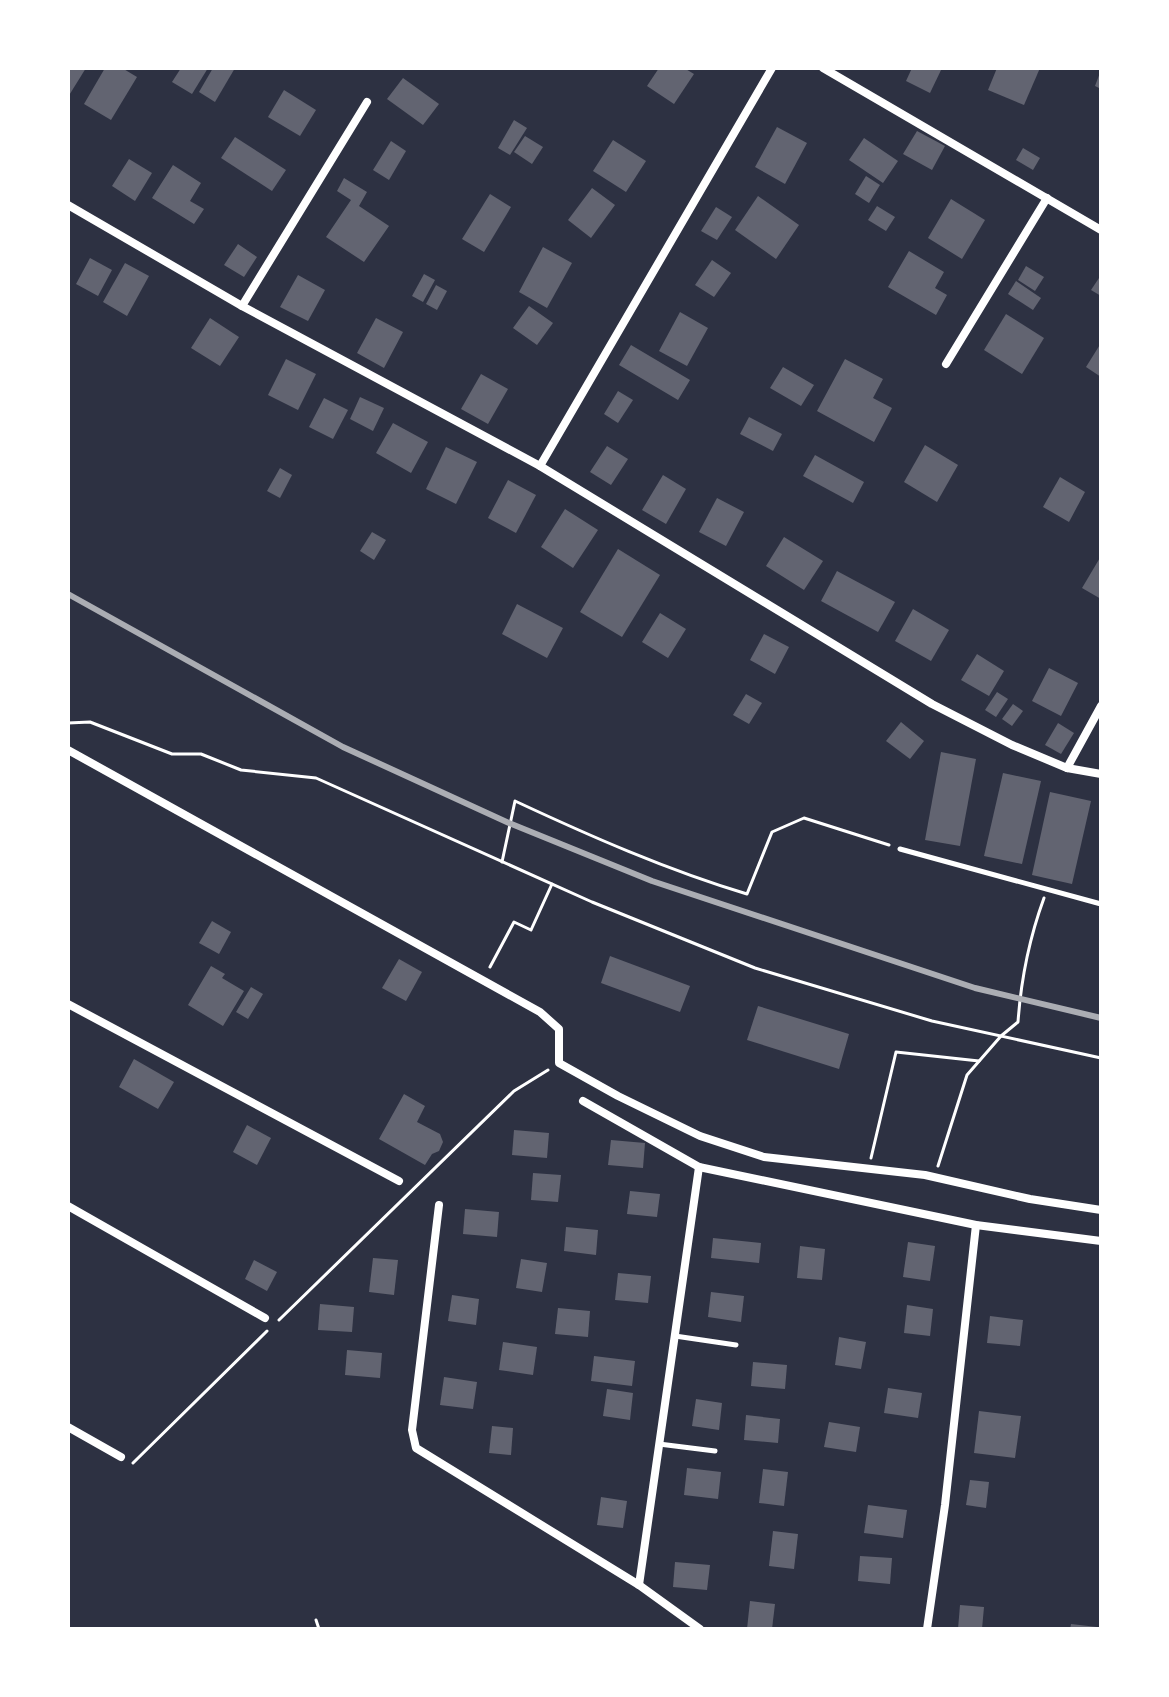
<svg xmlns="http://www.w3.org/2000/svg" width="1169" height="1697" font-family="'PT Sans',sans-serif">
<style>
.building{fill:#626471}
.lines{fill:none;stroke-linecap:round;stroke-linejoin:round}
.path{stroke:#fff;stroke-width:3}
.service{stroke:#fff;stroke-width:5}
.minor{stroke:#fff;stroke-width:8}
.rail{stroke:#abadb3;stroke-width:6}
</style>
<rect width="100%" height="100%" fill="#2d3142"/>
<!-- building -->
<g class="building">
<polygon points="68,68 86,68 68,97"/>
<polygon points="105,68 122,68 137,77 111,120 84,104"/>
<polygon points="181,68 208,68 192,94 172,82"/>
<polygon points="213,68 235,68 215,102 199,92"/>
<polygon points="659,68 684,68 694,74 674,104 647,86"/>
<polygon points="912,68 942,68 930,93 906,81"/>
<polygon points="997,68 1040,68 1024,105 988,90"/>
<polygon points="1101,70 1101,89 1095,86"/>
<polygon points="403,78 439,104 423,125 387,99"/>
<polygon points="284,90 316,110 300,136 268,117"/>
<polygon points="514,120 527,128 510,155 498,148"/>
<polygon points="777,127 807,143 785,184 755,167"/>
<polygon points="917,131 945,146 932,170 903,154"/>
<polygon points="525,136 543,147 532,164 514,152"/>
<polygon points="235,137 286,170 272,191 221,158"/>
<polygon points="864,138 898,161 883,183 849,160"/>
<polygon points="613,140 646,161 626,192 593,171"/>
<polygon points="391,141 406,151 389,180 373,170"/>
<polygon points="1023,148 1040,158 1033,170 1016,160"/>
<polygon points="129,159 152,173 135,201 112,186"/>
<polygon points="173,165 201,183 190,201 204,209 194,224 152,198"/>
<polygon points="866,176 880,185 869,203 855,194"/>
<polygon points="344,178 367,192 359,206 389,226 364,262 326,237 351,200 337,191"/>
<polygon points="592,188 615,205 591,238 568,220"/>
<polygon points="490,194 511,207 484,252 462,239"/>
<polygon points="758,196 799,225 776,259 735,230"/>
<polygon points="951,199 985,220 962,259 928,238"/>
<polygon points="877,206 895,217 886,231 868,220"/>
<polygon points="716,207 732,217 717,240 701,231"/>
<polygon points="238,244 257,257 244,277 224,265"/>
<polygon points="543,247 572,263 547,308 519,292"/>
<polygon points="909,251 944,272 935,288 947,295 936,315 888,287"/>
<polygon points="90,258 112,270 98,296 76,284"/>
<polygon points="712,260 731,273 714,297 695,285"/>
<polygon points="125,263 149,276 127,316 103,302"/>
<polygon points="1026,266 1044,277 1035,291 1018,280"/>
<polygon points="424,274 435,280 423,302 412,296"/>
<polygon points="298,275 325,290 308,321 280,307"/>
<polygon points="1101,275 1101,296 1091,290"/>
<polygon points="1016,281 1041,298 1033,310 1008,294"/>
<polygon points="436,285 447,291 437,310 426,304"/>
<polygon points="529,306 553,323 537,345 513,328"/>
<polygon points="680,312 708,328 687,366 659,351"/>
<polygon points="1006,314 1044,338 1022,374 984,350"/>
<polygon points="210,318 239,337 220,366 191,348"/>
<polygon points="376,318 403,332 384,368 357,353"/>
<polygon points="1101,343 1101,377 1086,367"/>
<polygon points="631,345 690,380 678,400 619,365"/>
<polygon points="286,359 316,374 298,410 268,395"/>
<polygon points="845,359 883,379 873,398 892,408 874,442 817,411"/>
<polygon points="783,367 814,385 801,406 770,388"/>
<polygon points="481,374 508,389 488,424 461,409"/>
<polygon points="618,391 633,400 618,423 604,414"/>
<polygon points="360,397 384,408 373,431 350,419"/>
<polygon points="324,398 348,410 333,439 309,427"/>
<polygon points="749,417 782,434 773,451 740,434"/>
<polygon points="393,423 428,442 411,473 376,453"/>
<polygon points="925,445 958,465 937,502 904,482"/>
<polygon points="607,446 628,459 611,485 590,472"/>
<polygon points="446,447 477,462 456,504 426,489"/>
<polygon points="815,455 864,482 853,503 803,476"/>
<polygon points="280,468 292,475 280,498 267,491"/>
<polygon points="663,475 686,489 666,524 642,510"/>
<polygon points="1060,477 1085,492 1069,522 1043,507"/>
<polygon points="508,480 536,495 516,533 488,518"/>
<polygon points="717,498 744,512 726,546 699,532"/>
<polygon points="565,509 598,530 573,568 541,547"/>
<polygon points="372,532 386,540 374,560 360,551"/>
<polygon points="784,537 823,561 804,590 766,566"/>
<polygon points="618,549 660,575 622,637 580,612"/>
<polygon points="1101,556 1101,599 1082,588"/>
<polygon points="837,571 895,602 878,632 821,601"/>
<polygon points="517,604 563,628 547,658 502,634"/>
<polygon points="913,609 949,630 931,661 895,641"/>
<polygon points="660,613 686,629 668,658 642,642"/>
<polygon points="764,634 789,647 775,674 750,660"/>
<polygon points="977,654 1004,671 989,696 961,680"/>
<polygon points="1049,668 1078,683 1061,716 1032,701"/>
<polygon points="997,692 1008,699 996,717 985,710"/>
<polygon points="746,694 762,703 749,724 733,715"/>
<polygon points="1013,704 1023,711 1012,726 1002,719"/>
<polygon points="901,722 924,741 910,759 886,741"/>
<polygon points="1058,723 1074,733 1061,754 1045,745"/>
<polygon points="941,752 976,759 960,846 925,840"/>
<polygon points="1003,773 1041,781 1022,864 984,856"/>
<polygon points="1050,792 1091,801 1072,884 1032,875"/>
<polygon points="212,921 231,932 219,954 199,943"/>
<polygon points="610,956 690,986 680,1012 601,983"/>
<polygon points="399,959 422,972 406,1001 382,988"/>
<polygon points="211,966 225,974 222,978 244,991 223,1026 188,1005"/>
<polygon points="251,987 263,994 248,1019 236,1012"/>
<polygon points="758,1006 849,1034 839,1069 747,1040"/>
<polygon points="134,1059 174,1082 158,1109 119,1087"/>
<polygon points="404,1094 425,1106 417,1122 440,1134 443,1142 439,1151 432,1154 425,1165 379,1139"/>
<polygon points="247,1125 271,1138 257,1165 233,1152"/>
<polygon points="514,1130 549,1133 547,1158 512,1155"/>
<polygon points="611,1140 645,1143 643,1168 608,1165"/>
<polygon points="533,1173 561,1175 558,1202 531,1200"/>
<polygon points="630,1191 660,1194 657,1217 627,1214"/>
<polygon points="465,1209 499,1212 497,1237 463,1234"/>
<polygon points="566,1227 598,1230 596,1255 564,1251"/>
<polygon points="713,1238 761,1243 759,1263 711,1258"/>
<polygon points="908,1242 935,1246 930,1281 903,1277"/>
<polygon points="800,1246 825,1249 822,1280 797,1278"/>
<polygon points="373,1258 398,1260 394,1295 369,1292"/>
<polygon points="521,1259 547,1263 542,1292 516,1288"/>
<polygon points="254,1260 277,1272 267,1291 245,1279"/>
<polygon points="618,1273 651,1276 648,1303 615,1300"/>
<polygon points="711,1292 744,1296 741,1322 708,1317"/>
<polygon points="452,1295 479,1299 476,1325 448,1321"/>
<polygon points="320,1304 354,1307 352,1332 318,1330"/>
<polygon points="907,1305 933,1309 930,1336 904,1333"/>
<polygon points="558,1308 590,1311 588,1337 555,1334"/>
<polygon points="990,1316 1023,1320 1020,1346 987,1343"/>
<polygon points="839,1337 866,1342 861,1369 835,1365"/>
<polygon points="503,1342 537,1347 533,1375 499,1370"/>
<polygon points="347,1350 382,1353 380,1378 345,1375"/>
<polygon points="594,1356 635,1361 632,1386 591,1381"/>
<polygon points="753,1362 787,1365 785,1389 751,1386"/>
<polygon points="444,1377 477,1382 473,1409 440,1405"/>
<polygon points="888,1388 922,1393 918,1418 884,1413"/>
<polygon points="607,1389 633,1393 630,1420 603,1416"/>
<polygon points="696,1399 722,1403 719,1430 692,1426"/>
<polygon points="979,1411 1021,1416 1015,1458 974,1453"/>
<polygon points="746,1415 780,1419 778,1443 744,1440"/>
<polygon points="829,1422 860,1427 856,1452 824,1447"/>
<polygon points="492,1426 513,1428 511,1455 489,1453"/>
<polygon points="687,1468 721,1472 718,1499 684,1495"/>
<polygon points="763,1469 788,1472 784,1506 759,1503"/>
<polygon points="970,1480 989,1482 986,1508 966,1505"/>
<polygon points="601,1497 627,1501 623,1528 597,1525"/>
<polygon points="868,1505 907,1510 903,1538 864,1533"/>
<polygon points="773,1531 798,1534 794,1569 769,1566"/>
<polygon points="860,1556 892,1558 890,1584 858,1581"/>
<polygon points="675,1562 710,1565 707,1590 673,1587"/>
<polygon points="750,1601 775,1604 772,1629 747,1629"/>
<polygon points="960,1605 984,1607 982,1629 958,1629"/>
<polygon points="1071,1624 1097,1627 1097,1629 1070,1629"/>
</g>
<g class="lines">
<!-- path -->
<g class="path">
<polyline points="68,723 90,722 172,754 201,754 241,770 316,778 592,902 755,968 932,1021 1101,1058"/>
<path d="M502,862L515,801C590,836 667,870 747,894L772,832L804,818L889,845"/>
<polyline points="490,967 514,922 531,930 552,884"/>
<polyline points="871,1158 896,1052 979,1061"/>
<path d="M938,1166L967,1075L1001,1036L1018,1022C1021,979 1029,939 1044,898"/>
<polyline points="279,1320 514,1091 548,1070"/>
<polyline points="133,1463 267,1331"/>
<polyline points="316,1620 319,1629"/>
</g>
<!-- service -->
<g class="service">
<polyline points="900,849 1101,904"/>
<polyline points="675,1336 736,1345"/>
<polyline points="659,1444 715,1451"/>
</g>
<!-- minor -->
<g class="minor">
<polyline points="823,68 1101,230"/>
<polyline points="68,205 242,306 540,466 932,704 1012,745 1067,768 1101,774"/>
<polyline points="242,306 367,102"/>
<polyline points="946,364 1047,198"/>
<polyline points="540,466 772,68"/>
<polyline points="68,750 540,1012 559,1029 559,1063 618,1096 700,1136 764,1157 925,1175 1030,1199 1101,1210"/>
<polyline points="1067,768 1101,706"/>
<polyline points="68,1004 399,1181"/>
<polyline points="583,1101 699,1167 976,1225 1101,1241"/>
<polyline points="439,1205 412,1430 416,1448 639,1585 700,1629"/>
<polyline points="68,1206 265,1318"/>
<polyline points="68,1427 121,1457"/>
<polyline points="639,1585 699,1167"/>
<polyline points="927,1629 945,1505 976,1225"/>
</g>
<!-- rail -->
<polyline class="rail" points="68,594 343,747 509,823 652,881 975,988 1101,1018"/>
</g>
<!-- border -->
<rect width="1169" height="1697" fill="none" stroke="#ffffff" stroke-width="140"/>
</svg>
